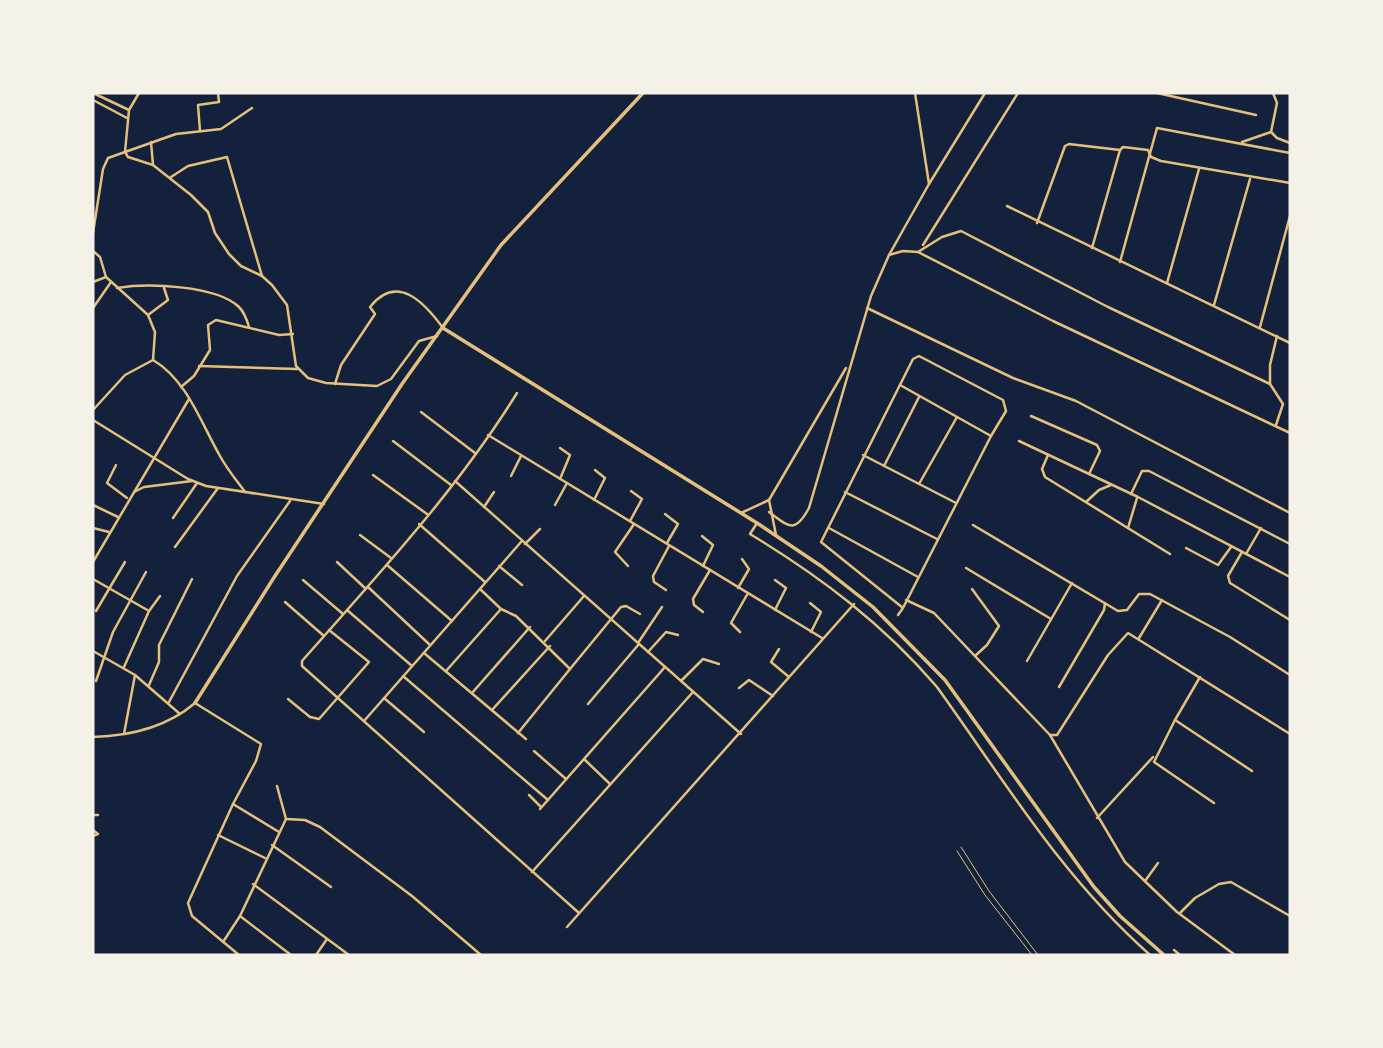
<svg xmlns="http://www.w3.org/2000/svg" width="1383" height="1048" font-family="'Source Sans 3',sans-serif">
<style>
.lines{fill:none;stroke-linecap:round;stroke-linejoin:round}
.service{stroke:#e5c07b;stroke-width:1}
.minor{stroke:#e5c07b;stroke-width:2.5}
.tertiary{stroke:#e5c07b;stroke-width:2.5}
.secondary{stroke:#e5c07b;stroke-width:3.5}
</style>
<rect width="100%" height="100%" fill="#14213d"/>
<g class="lines">
<!-- service -->
<g class="service">
<polyline points="961,847 989,891 1038,955"/>
<polyline points="957,851 985,895 1032,955"/>
</g>
<!-- minor -->
<g class="minor">
<polyline points="93,93 129,110"/>
<polyline points="139,93 129,110 125,152 128,157 153,165 191,195 208,212 215,233 229,254 241,266 262,276 272,285 287,305 296,366 308,378 326,383 377,386 391,379 419,341 437,336"/>
<polyline points="1157,93 1256,115"/>
<polyline points="93,100 127,118"/>
<polyline points="200,131 198,105 219,102 218,93"/>
<polyline points="1271,132 1277,103 1273,93"/>
<polyline points="1271,132 1277,138 1290,143"/>
<polyline points="151,142 153,165"/>
<polyline points="1242,142 1271,132"/>
<polyline points="171,177 188,166 227,157 262,276"/>
<polyline points="929,184 985,93"/>
<polyline points="1007,206 1290,343"/>
<polyline points="1037,223 1065,146 1069,144 1120,150 1123,147 1148,150 1151,157 1161,161 1290,183"/>
<polyline points="93,233 103,169 108,158 176,134 221,129 252,108"/>
<polyline points="923,245 1018,93"/>
<polyline points="1092,248 1120,150"/>
<path d="M93,251L100,257L106,277L148,315L155,332L153,360C187,380 201,423 220,456C227,469 237,481 245,492"/>
<polyline points="918,252 1053,321 1290,433"/>
<polyline points="889,255 903,251 918,252 942,237 961,231 1108,307 1270,384 1283,404 1276,425"/>
<polyline points="1120,262 1157,128 1290,153"/>
<polyline points="93,282 106,277"/>
<polyline points="1167,283 1199,169"/>
<path d="M117,288C147,283 216,285 239,307C244,312 247,320 249,327"/>
<polyline points="1214,305 1250,179"/>
<polyline points="93,308 111,282"/>
<polyline points="867,308 1013,378 1076,401 1290,513"/>
<polyline points="148,315 168,300 164,288"/>
<polyline points="1260,327 1290,216"/>
<polyline points="199,366 297,369"/>
<path d="M335,384L341,365L375,314L370,307C397,273 424,302 443,328"/>
<polyline points="1270,384 1270,365 1277,336"/>
<polyline points="900,385 991,436"/>
<polyline points="181,387 194,376 210,350 208,325 216,320 279,335 293,334"/>
<path d="M517,393C457,490 377,576 302,661V666L579,913"/>
<polyline points="93,410 125,375 153,360"/>
<polyline points="421,412 475,453"/>
<polyline points="1031,416 1097,445 1100,451 1089,474"/>
<polyline points="93,420 188,479 206,486 324,504"/>
<polyline points="488,435 822,638"/>
<polyline points="393,441 451,485"/>
<polyline points="1019,441 1138,497 1290,577"/>
<polyline points="863,455 956,503"/>
<polyline points="1048,455 1042,469 1045,477 1170,554"/>
<polyline points="116,465 107,483 127,498"/>
<polyline points="884,466 919,397"/>
<polyline points="373,475 427,514"/>
<polyline points="511,476 521,456"/>
<polyline points="560,479 570,455 560,448"/>
<polyline points="455,481 741,734"/>
<polyline points="919,484 957,417"/>
<polyline points="134,492 144,487 192,481"/>
<polyline points="845,492 937,539"/>
<polyline points="1131,494 1142,471 1149,471 1290,544"/>
<polyline points="594,500 605,478 595,470"/>
<polyline points="1086,502 1099,490 1111,485"/>
<polyline points="93,505 118,517"/>
<polyline points="555,505 567,483"/>
<polyline points="484,507 494,492"/>
<path d="M769,512C789,527 795,534 809,508L871,296L889,255L929,184L915,93"/>
<polyline points="741,513 769,500"/>
<polyline points="665,514 678,524 667,543"/>
<polyline points="173,518 197,483"/>
<polyline points="630,521 642,499 631,491"/>
<polyline points="419,524 485,582"/>
<polyline points="973,525 1118,611 1127,610 1139,594 1150,594 1230,637 1290,675"/>
<polyline points="93,528 109,532"/>
<polyline points="829,528 918,577"/>
<polyline points="1128,528 1137,498"/>
<polyline points="360,535 391,558"/>
<polyline points="776,535 769,500 846,368"/>
<polyline points="702,536 713,545 703,566"/>
<polyline points="525,544 540,529"/>
<polyline points="175,547 218,488"/>
<polyline points="1186,548 1218,565 1231,547"/>
<polyline points="1242,552 1228,576 1230,583 1290,620"/>
<polyline points="1246,554 1261,528"/>
<polyline points="93,562 189,399"/>
<polyline points="337,562 366,589"/>
<polyline points="387,565 452,621"/>
<polyline points="499,566 522,585"/>
<polyline points="628,566 615,552 634,524"/>
<polyline points="966,568 1051,619"/>
<polyline points="93,579 149,611"/>
<polyline points="303,580 343,614"/>
<polyline points="775,580 786,588 775,610"/>
<polyline points="368,587 429,644"/>
<polyline points="738,588 749,569 742,559"/>
<polyline points="972,589 999,626 987,645 975,656"/>
<polyline points="666,590 654,582 653,576 669,546"/>
<polyline points="906,600 934,613 1050,735 1125,862 1177,912 1235,955"/>
<polyline points="285,602 324,636"/>
<polyline points="810,603 821,612 811,632"/>
<polyline points="501,609 516,616 570,669 518,733"/>
<polyline points="347,610 412,666"/>
<polyline points="96,611 125,562"/>
<polyline points="703,612 694,605 693,599 710,570"/>
<polyline points="898,615 903,608 991,436 1006,411 1003,400 919,356 913,359 821,542 903,608"/>
<polyline points="740,632 731,623 748,593"/>
<polyline points="1139,638 1162,600"/>
<polyline points="545,641 584,596"/>
<polyline points="638,643 662,607"/>
<polyline points="779,649 771,662 789,677"/>
<polyline points="93,651 135,675 180,714"/>
<polyline points="648,652 666,632 678,635"/>
<polyline points="424,653 526,739"/>
<polyline points="1027,661 1072,583"/>
<polyline points="124,667 149,611 160,596"/>
<polyline points="570,669 621,607 626,606 640,614"/>
<polyline points="446,671 501,609 480,589"/>
<polyline points="403,676 548,800"/>
<polyline points="1200,677 1175,720 1252,771"/>
<polyline points="96,681 113,632 146,572"/>
<polyline points="681,681 703,659 719,664"/>
<polyline points="149,685 159,662 159,645 192,579"/>
<polyline points="1059,687 1104,610 1105,603"/>
<polyline points="739,688 749,680 773,696"/>
<polyline points="472,693 530,627"/>
<polyline points="384,698 424,732"/>
<polyline points="288,699 310,717 319,719 369,662 329,630"/>
<polyline points="169,702 237,576 290,501"/>
<polyline points="195,703 261,744 256,761 233,804 188,903 192,916 239,955"/>
<polyline points="588,704 639,644"/>
<polyline points="492,710 550,646"/>
<polyline points="1175,720 1154,762 1214,803"/>
<polyline points="364,721 521,542"/>
<polyline points="124,734 135,675"/>
<polyline points="1050,735 1057,735 1108,655 1128,633 1290,734"/>
<polyline points="534,751 566,779"/>
<polyline points="585,760 610,784"/>
<polyline points="529,795 541,807"/>
<polyline points="233,804 279,832"/>
<polyline points="540,809 665,667"/>
<polyline points="93,815 98,815"/>
<polyline points="1097,818 1153,757"/>
<polyline points="286,819 305,820 320,827 412,896 481,955"/>
<polyline points="93,830 98,834 93,836"/>
<polyline points="218,835 265,858"/>
<polyline points="272,845 331,887"/>
<polyline points="532,872 693,692"/>
<polyline points="1145,881 1158,863"/>
<polyline points="253,884 349,955"/>
<polyline points="1180,913 1195,898 1219,884 1231,882 1290,916"/>
<polyline points="240,916 291,955"/>
<polyline points="567,927 854,604"/>
<polyline points="223,942 240,916 286,819 277,786"/>
<polyline points="1174,950 1180,955"/>
<polyline points="316,955 327,939"/>
</g>
<!-- tertiary -->
<g class="tertiary">
<path d="M757,523L750,534C821,577 883,624 937,687C1006,783 1061,876 1150,955"/>
<path d="M93,737C129,736 167,727 195,703"/>
</g>
<!-- secondary -->
<g class="secondary">
<polyline points="443,328 757,523 821,566 873,607 945,680 1094,887 1120,916 1164,955"/>
<polyline points="195,703 273,579 402,384 501,245 643,93"/>
</g>
</g>
<!-- border -->
<rect width="1383" height="1048" fill="none" stroke="#f6f1e7" stroke-width="189"/>
</svg>
